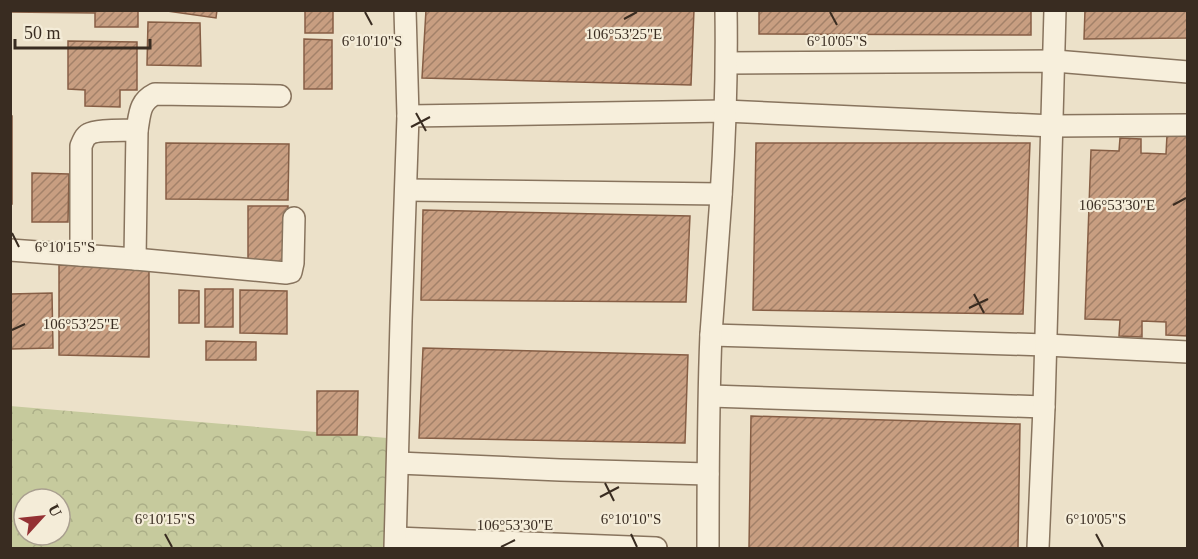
<svg xmlns="http://www.w3.org/2000/svg" width="1198" height="559" font-family="'Times New Roman',serif">
<style>
.forest{fill:url(#forest-crowns);fill-rule:evenodd}
.building{fill:url(#building-hatch);stroke:#865e45;stroke-width:1.5}
.lines{fill:none;stroke-linecap:round;stroke-linejoin:round}
.minor-casing{stroke:#88745e;stroke-width:24}
.minor{stroke:#f7efdc;stroke-width:21}
.ticks{fill:none;stroke:#392c21;stroke-width:2}
.ticks-label{font-size:15px;text-anchor:middle;fill:#392c21;stroke:#f4ecd8;stroke-width:4.5;stroke-linejoin:round;paint-order:stroke}
</style>
<defs>
<pattern id="forest-crowns" width="20" height="18" patternUnits="userSpaceOnUse" patternTransform="scale(1.5)"><rect width="20" height="18" fill="#c6ca9d"/><path d="M2 6a3 3 0 1 1 6 0M12 15a3 3 0 1 1 6 0" fill="none" stroke="#abae87"/></pattern>
<pattern id="building-hatch" width="6" height="6" patternUnits="userSpaceOnUse" patternTransform="scale(1.5)"><rect width="6" height="6" fill="#c89e81"/><path d="M-1 1l2-2M0 6l6-6M5 7l2-2" fill="none" stroke="#a38169"/></pattern>
</defs>
<rect width="100%" height="100%" fill="#ece1c9"/>
<!-- forest -->
<path class="forest" d="M10,406L399,439L395,548H11ZM24,499H60V535H24Z"/>
<!-- building -->
<g class="building">
<polygon points="10,10 138,10 138,27 95,27 95,13 10,12"/>
<polygon points="160,10 217,10 216,18"/>
<rect x="305" y="10" width="28" height="23"/>
<polygon points="426,10 694,10 691,85 422,78"/>
<polygon points="759,10 1031,10 1031,35 759,34"/>
<polygon points="1085,10 1188,10 1188,38 1084,39"/>
<polygon points="148,22 200,23 201,66 147,65"/>
<polygon points="304,39 332,40 332,89 304,89"/>
<polygon points="68,41 137,42 137,90 120,90 120,107 85,106 85,90 68,89"/>
<rect x="10" y="116" width="2" height="88"/>
<polygon points="1167,135 1188,135 1188,336 1166,335 1166,322 1142,321 1142,337 1119,336 1120,320 1085,319 1091,150 1119,151 1120,138 1141,139 1141,153 1166,154"/>
<polygon points="166,143 289,144 288,200 166,199"/>
<polygon points="756,143 1030,143 1023,314 753,310"/>
<polygon points="32,173 69,174 68,222 32,222"/>
<rect x="248" y="206" width="40" height="58"/>
<polygon points="423,210 690,216 686,302 421,300"/>
<polygon points="59,265 149,267 149,357 59,355"/>
<rect x="205" y="289" width="28" height="38"/>
<polygon points="179,290 199,291 199,323 179,323"/>
<polygon points="240,290 287,291 287,334 240,333"/>
<polygon points="52,293 53,348 10,349 10,294"/>
<polygon points="206,341 256,342 256,360 206,360"/>
<polygon points="423,348 688,355 685,443 419,438"/>
<polygon points="317,391 358,391 357,435 317,435"/>
<polygon points="751,416 1020,424 1018,548 749,548"/>
</g>
<g class="lines">
<!-- minor casing -->
<g class="minor-casing">
<g id="minor">
<polyline points="727,63 1055,61 1188,72"/>
<polyline points="408,116 725,111 1053,126 1188,125"/>
<polyline points="406,190 721,194"/>
<polyline points="10,250 135,259 286,273 291,272 293,263 294,218"/>
<path d="M81,255V146C83,141 85,136 89,134C97,129 127,131 137,130C140,114 139,102 155,94L280,96"/>
<polyline points="135,259 137,130"/>
<polyline points="711,335 1046,345 1188,352"/>
<polyline points="710,396 1044,407"/>
<polyline points="398,463 560,470 708,474"/>
<polyline points="396,538 656,548"/>
<polyline points="395,548 401,321 408,116 405,10"/>
<path d="M708,548C708,477 708,405 711,334C714,288 718,243 721,197C725,135 727,73 726,10"/>
<polyline points="1038,548 1044,407 1055,10"/>
</g>
</g>
<!-- minor -->
<use href="#minor" class="minor"/>
</g>
<!-- ticks -->
<path class="ticks" d="M365,12L372,25M830,12L837,25M624,19L637,12M416,113L426,131M411,127L430,117M1173,205L1186,198M12,233L19,247M974,294L984,313M969,308L988,299M12,330L25,324M605,483L614,501M600,497L619,487M165,534L172,547M631,534L637,547M1096,534L1103,547M501,547L515,540"/>
<g class="ticks-label">
<text x="624" y="39">106°53'25"E</text>
<text x="372" y="46">6°10'10"S</text>
<text x="837" y="46">6°10'05"S</text>
<text x="1117" y="210">106°53'30"E</text>
<text x="65" y="252">6°10'15"S</text>
<text x="81" y="329">106°53'25"E</text>
<text x="165" y="524">6°10'15"S</text>
<text x="631" y="524">6°10'10"S</text>
<text x="1096" y="524">6°10'05"S</text>
<text x="515" y="530">106°53'30"E</text>
</g>
<!-- border -->
<rect width="1198" height="559" fill="none" stroke="#392c21" stroke-width="24"/>
<!-- north arrow -->
<g transform="translate(42 517) rotate(63)"><circle r="28" fill="#f4ecd8" stroke="#a99f8f" stroke-width="1.5"/>
<path d="M0-4.5L10 22L0 15L-10 22Z" fill="#943133"/>
<text y="-9" font-size="16" font-weight="bold" text-anchor="middle" fill="#392c21">U</text>
</g>
<!-- scale -->
<path d="M15 39v9h135v-9" fill="none" stroke="#392c21" stroke-width="3"/>
<text x="24" y="39" font-size="18" fill="#392c21" stroke="#f4ecd8" stroke-width="4.5" paint-order="stroke">50 m</text>
</svg>
